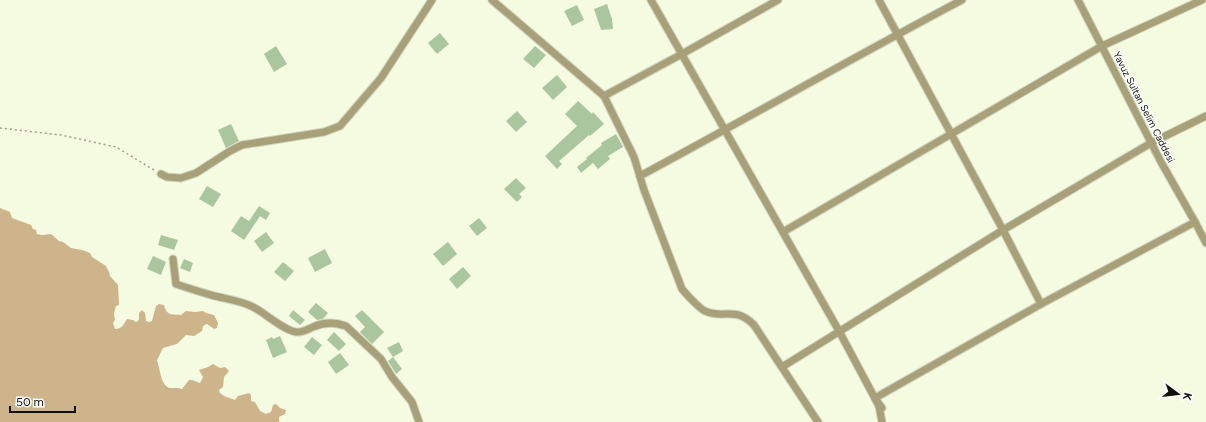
<svg xmlns="http://www.w3.org/2000/svg" width="1206" height="422" font-family="Figtree,sans-serif">
<style>
.forest{fill:#ceb48b}
.building{fill:#aac69f}
.lines{fill:none;stroke-linecap:round;stroke-linejoin:round}
.street-casing{stroke:#cfd5bd;stroke-width:9}
.path{stroke:#9ba08c;stroke-width:1.5;stroke-dasharray:2 3;stroke-linecap:butt}
.street{stroke:#a8a078;stroke-width:7}
.labels{text-anchor:middle;dominant-baseline:central;stroke-width:3;stroke-linejoin:round;paint-order:stroke}
.street-label{font-size:10px;fill:#0e1007;stroke:#fff}
</style>
<rect width="100%" height="100%" fill="#f4fbe0"/>
<!-- forest -->
<path class="forest" d="M0,208L10,212L12,218L31,225L33,229L36,230L37,234L42,235L51,234L59,241L63,242L71,248L82,250L90,253L92,257L106,266L109,272L110,276L118,285L119,305L116,306L114,314L115,320L113,323L115,329C122,329 124,324 127,319L133,320L136,322L139,320V313L142,310L145,313L146,321L149,322L152,321L156,306L159,304L164,305C167,316 171,314 181,315L186,311L195,312L203,311L206,313L214,315L218,323L217,328L214,329L207,324L203,326L202,331L194,336L186,335L177,344L163,348L157,360L162,380L165,385L169,388H178L182,389L189,380H192L200,383L203,377L199,370L208,367L213,364L220,368L225,367L229,371L224,377L223,387L219,390L220,393L224,396L235,400L238,396L249,393L251,395V401L255,402L260,411L266,414L271,412L273,405L276,404L280,408L286,410L285,414L279,417V422H0Z"/>
<!-- building -->
<g class="building">
<polygon points="607,4 612,19 613,29 601,30 594,9"/>
<polygon points="577,5 584,20 572,26 564,11"/>
<polygon points="440,33 449,44 437,54 428,43"/>
<polygon points="276,46 287,64 274,72 264,54"/>
<polygon points="535,46 546,55 534,68 523,59"/>
<polygon points="557,75 567,87 553,100 542,88"/>
<polygon points="578,101 592,114 593,112 604,124 590,136 589,135 566,155 559,161 562,164 557,169 545,156 577,126 565,114"/>
<polygon points="517,111 527,122 516,132 506,121"/>
<polygon points="231,124 239,141 226,148 218,130"/>
<polygon points="616,134 623,147 608,156 610,159 598,169 593,163 581,173 577,167 587,159 586,158 602,145 601,143"/>
<polygon points="516,178 526,188 519,194 522,197 517,202 504,189"/>
<polygon points="207,186 221,194 213,207 199,199"/>
<polygon points="259,206 270,213 266,220 260,216 244,240 231,231 241,216 249,221"/>
<polygon points="479,218 487,228 477,236 469,226"/>
<polygon points="266,232 274,243 262,252 254,241"/>
<polygon points="161,235 178,240 174,250 158,245"/>
<polygon points="448,242 457,254 443,266 433,254"/>
<polygon points="325,249 332,263 315,272 308,258"/>
<polygon points="153,256 166,262 161,275 147,269"/>
<polygon points="184,259 193,263 190,272 180,268"/>
<polygon points="283,262 294,271 285,281 274,272"/>
<polygon points="463,267 471,276 457,289 449,279"/>
<polygon points="316,303 328,313 323,319 317,320 308,312"/>
<polygon points="293,310 305,320 300,325 289,316"/>
<polygon points="362,310 384,332 372,344 360,332 365,327 355,316"/>
<polygon points="334,332 346,344 339,351 327,340"/>
<polygon points="280,336 287,352 273,358 266,340 272,337 273,339"/>
<polygon points="312,337 322,345 314,355 304,347"/>
<polygon points="399,342 403,351 393,357 387,348"/>
<polygon points="340,353 349,365 336,374 328,362"/>
<polygon points="393,357 402,369 396,374 388,361"/>
</g>
<g class="lines">
<!-- street casing -->
<g class="street-casing">
<g id="street">
<path d="M492,0L604,96L634,157L644,190L682,289C686,294 700,309 705,311C724,320 734,305 754,325L818,422"/>
<polyline points="651,0 839,331 879,406"/>
<polyline points="879,0 1003,230 1041,304"/>
<polyline points="1078,0 1161,162 1195,222"/>
<polyline points="604,96 682,54 778,0"/>
<polyline points="161,174 167,177 181,178 196,173 230,151 242,145 324,132 340,126 381,78 432,0"/>
<path d="M640,176C748,118 854,57 962,0"/>
<polyline points="783,232 1102,46 1202,0"/>
<path d="M173,259L176,284C188,288 200,292 211,295C225,299 240,300 253,307C265,313 283,330 296,332C302,333 308,329 313,327C324,322 335,322 346,326L381,359L392,377L412,402L419,422"/>
<polyline points="782,367 1003,230 1151,143 1206,116"/>
<polyline points="882,422 879,406 882,408 875,398 1041,304 1195,222 1206,243"/>
</g>
</g>
<!-- path -->
<polyline class="path" points="0,128 61,135 116,147 154,170"/>
<!-- street -->
<use href="#street" class="street"/>
</g>
<g class="labels">
<!-- street labels -->
<g class="street-label">
<text transform="translate(1144 107) rotate(63)">Yavuz Sultan Selim Caddesi</text>
</g>
</g>
<!-- north arrow -->
<g transform="translate(1178 394) rotate(105)" stroke="#ffffff" stroke-width="3" paint-order="stroke">
<path d="M0-3L7 15L0 10L-7 15Z" fill="#0e1007"/>
<text y="-6" font-size="11" font-weight="bold" text-anchor="middle" fill="#0e1007">K</text>
</g>
<!-- scale -->
<path d="M10 406v6h65v-6" fill="none" stroke="#0e1007" stroke-width="2"/>
<text x="16" y="406" font-size="12" fill="#0e1007" stroke="#ffffff" stroke-width="3" paint-order="stroke">50 m</text>
</svg>
